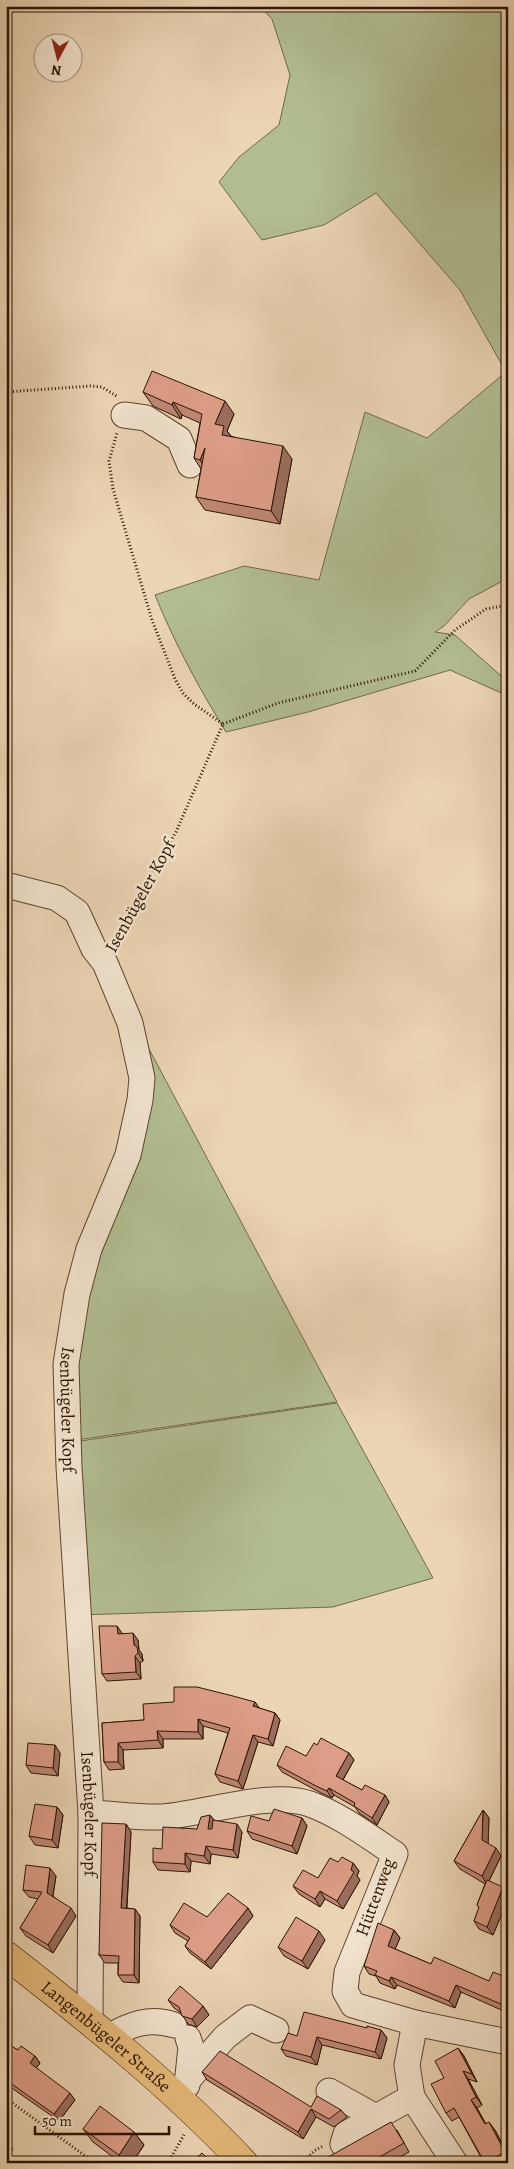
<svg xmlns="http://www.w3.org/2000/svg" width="514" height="2169" font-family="Alegreya,serif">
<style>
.green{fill:#b2be92;stroke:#6f6949}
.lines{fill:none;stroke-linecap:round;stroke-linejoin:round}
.minor-casing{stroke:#5c442d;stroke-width:27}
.major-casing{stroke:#2c1400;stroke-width:29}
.path{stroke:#2c1400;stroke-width:3;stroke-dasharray:1 2.5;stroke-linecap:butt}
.minor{stroke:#f3e4cf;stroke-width:25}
.major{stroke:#e6ba7a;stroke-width:28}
.wall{fill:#be8775;stroke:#2c1400}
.shaded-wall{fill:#9b6e5f;stroke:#2c1400}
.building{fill:#dd9d88;stroke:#2c1400}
.labels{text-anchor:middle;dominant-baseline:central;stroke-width:5;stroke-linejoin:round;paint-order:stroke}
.street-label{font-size:18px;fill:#2c1400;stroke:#f3e4cf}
</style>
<rect width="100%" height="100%" fill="#ecd5b5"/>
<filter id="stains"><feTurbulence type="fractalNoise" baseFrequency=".004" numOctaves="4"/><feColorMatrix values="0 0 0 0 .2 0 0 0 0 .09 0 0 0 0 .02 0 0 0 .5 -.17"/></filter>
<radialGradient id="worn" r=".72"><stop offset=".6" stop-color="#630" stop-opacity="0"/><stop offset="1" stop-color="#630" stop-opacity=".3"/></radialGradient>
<!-- green -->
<g class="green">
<path d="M259,6H508V578L469,599L444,626L435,632L455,635L508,682V696L450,670L308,712L226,732C199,688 175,644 155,595L244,566L319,580L365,412L427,438L506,372L460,290L376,193L324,225L262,240L219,182L239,157L279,125L290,75L272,19Z"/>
<polygon points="133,1019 337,1402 56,1443 55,1406 111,1201 136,1150"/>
<polygon points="337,1403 433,1578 333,1607 78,1615 67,1443"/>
</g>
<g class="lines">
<!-- minor casing -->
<g class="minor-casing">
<g id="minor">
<polyline points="124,415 146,418 179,439 190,465"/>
<path id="s1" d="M6,885L57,898L77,912L94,949L105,963L130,1023L142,1078L140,1100L128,1155L89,1249L77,1294L66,1364L69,1467L91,1813L90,2020"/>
<path d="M91,1813C115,1814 140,1818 163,1817C204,1814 272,1790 310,1804C340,1815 368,1836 395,1854L347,1972L345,1991L353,2005L415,2023L508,2042"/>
<polyline points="415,2023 407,2065 412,2097 455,2163"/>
<path d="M109,2037C130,2024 150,2017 174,2025"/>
<polyline points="187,2081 225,2037 250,2018 276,2030"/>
<polyline points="187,2085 191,2047 188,2038"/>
<polyline points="329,2091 376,2117"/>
<polyline points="343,2144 346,2134 412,2097"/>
</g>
</g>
<!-- major casing -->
<g class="major-casing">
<g id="major">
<path id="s2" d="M6,1955C89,2020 172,2086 244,2163"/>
</g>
</g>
<!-- path -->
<g class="path">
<polyline points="6,392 90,386 102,387 118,397"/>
<polyline points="223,724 278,703 415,671 455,630 486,609 508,605"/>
<polyline points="114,942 123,922 176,832 223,724 194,704 183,693 175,679 152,620 113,489 109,461 117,433"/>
<polyline points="6,2102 11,2102 95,2163"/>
<polyline points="168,2163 185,2133"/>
<polyline points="303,2163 314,2151 323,2146"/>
</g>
<!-- minor -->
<use href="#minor" class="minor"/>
<!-- major -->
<use href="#major" class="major"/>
</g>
<!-- wall -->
<g class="wall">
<polygon points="143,392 234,414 227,431 231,436 292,459 280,524 205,510 196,497 201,469 194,458 200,423 182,415 181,419 153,406"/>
<polygon points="117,1626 122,1634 138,1640 139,1650 142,1654 143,1661 140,1663 141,1679 107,1681 102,1674"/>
<polygon points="255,1702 259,1708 275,1713 280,1720 273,1746 258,1742 243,1789 220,1782 215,1774 228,1733 203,1726 203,1739 163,1739 163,1748 123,1750 124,1769 109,1770 104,1762 102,1723 144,1720"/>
<polygon points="317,1745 349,1753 354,1760 343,1780 362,1790 385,1795 389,1802 377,1825 359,1813 355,1807 334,1795 332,1798 321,1793 282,1772 277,1765 306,1756"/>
<polygon points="60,1753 58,1776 31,1773 26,1765"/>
<polygon points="57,1807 63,1815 58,1848 35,1845 29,1836"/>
<polygon points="483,1810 489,1818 488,1843 501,1856 489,1881 508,1893 508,1899 493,1935 479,1929 474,1921 479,1908 477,1905 485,1884 460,1869 454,1861"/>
<polygon points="210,1815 214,1820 242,1832 238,1858 211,1854 210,1864 191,1861 190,1872 158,1870 153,1862 162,1849 197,1829"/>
<polygon points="302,1818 307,1826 297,1854 252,1839 247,1831 269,1821"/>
<polygon points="126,1824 131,1832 127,1908 135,1909 140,1916 139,1983 123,1982 118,1975 118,1963 105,1963 99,1955"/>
<polygon points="338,1862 353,1863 359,1871 357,1876 360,1880 343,1909 325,1899 320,1907 299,1894 293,1886 318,1878"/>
<polygon points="56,1876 53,1896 76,1916 53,1953 26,1936 20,1928 38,1899 29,1897 23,1890"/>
<polygon points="248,1908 253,1916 211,1969 190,1953 185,1946 188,1941 175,1933 170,1925"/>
<polygon points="394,1930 400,1938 395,1949 431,1964 489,1981 508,1978 508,2013 461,1992 455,2008 397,1985 395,1989 380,1983 376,1976 369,1974 364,1966"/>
<polygon points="325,1940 308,1969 284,1956 278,1947"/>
<polygon points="168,2000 203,2006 209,2015 197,2027 188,2024 181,2013 174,2008"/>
<polygon points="367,2028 381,2030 387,2038 381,2059 322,2045 317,2065 286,2056 281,2049 297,2036"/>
<polygon points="6,2043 18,2050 35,2056 40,2063 36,2068 75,2100 59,2121 6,2084"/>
<polygon points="458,2048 464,2056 477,2082 468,2079 482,2105 477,2108 486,2124 495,2130 508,2154 508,2161 505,2163 484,2163 459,2117 452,2121 446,2113 444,2078"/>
<polygon points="508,2067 508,2089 505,2089 502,2084"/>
<polygon points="202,2072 311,2107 341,2110 347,2117 334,2127 316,2117 303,2139 207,2080"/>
<polygon points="83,2129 134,2132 144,2145 132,2163 121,2163 93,2142"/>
<polygon points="397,2130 409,2152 389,2163 322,2163"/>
</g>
<!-- shaded-wall -->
<g class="shaded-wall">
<polygon points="225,401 234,414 227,431 233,439 231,448 215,424"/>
<polygon points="173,402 182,415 181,419 172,405"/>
<polygon points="283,446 292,459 280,524 271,511"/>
<polygon points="205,448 209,473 200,460"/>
<polygon points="117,1626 122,1633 123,1641 118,1634"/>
<polygon points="133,1633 138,1640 139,1650 142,1654 143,1661 138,1653 134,1645"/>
<polygon points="135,1656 140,1663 141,1679 136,1672"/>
<polygon points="255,1702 260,1709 253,1706"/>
<polygon points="275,1713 280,1720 273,1746 268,1739"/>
<polygon points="198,1719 203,1726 203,1739 198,1732"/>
<polygon points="157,1731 163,1739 163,1748 158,1740"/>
<polygon points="253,1735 258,1742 243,1789 238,1781"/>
<polygon points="118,1743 123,1750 124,1769 118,1762"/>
<polygon points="55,1745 60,1753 58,1776 53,1768"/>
<polygon points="349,1753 354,1760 341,1783 336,1776"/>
<polygon points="329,1788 334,1795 332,1798 327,1791"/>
<polygon points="6,1791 8,1793 7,1802 12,1809 9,1842 6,1838"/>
<polygon points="385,1795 389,1802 377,1825 372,1818"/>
<polygon points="57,1807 63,1815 58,1848 52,1840"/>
<polygon points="483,1810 489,1818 488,1848 482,1840"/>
<polygon points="210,1815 216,1823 214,1837 208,1829"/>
<polygon points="302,1818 307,1826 297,1854 292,1846"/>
<polygon points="126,1824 131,1832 126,1916 121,1908"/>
<polygon points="237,1824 242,1832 238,1858 233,1850"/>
<polygon points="206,1846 211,1854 210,1864 204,1856"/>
<polygon points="496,1848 501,1856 487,1885 482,1876"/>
<polygon points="185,1853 191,1861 190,1872 185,1864"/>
<polygon points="353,1863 359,1871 357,1876 360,1880 343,1909 337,1901"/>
<polygon points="50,1868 56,1876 52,1900 47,1893"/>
<polygon points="503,1887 508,1893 508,1899 493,1935 487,1927"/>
<polygon points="320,1891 325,1899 320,1907 315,1899"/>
<polygon points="71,1908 76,1916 53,1953 48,1945"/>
<polygon points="248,1908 253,1916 211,1969 205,1962"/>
<polygon points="135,1909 140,1916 139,1983 134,1975"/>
<polygon points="394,1930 400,1938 393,1954 388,1946"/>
<polygon points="319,1931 325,1940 308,1969 302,1961"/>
<polygon points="391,1977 397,1985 395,1989 389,1981"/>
<polygon points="456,1985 461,1992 455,2008 449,2001"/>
<polygon points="203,2006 209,2015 197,2027 192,2019"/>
<polygon points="381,2030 387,2038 381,2059 375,2052"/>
<polygon points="317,2037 322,2045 317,2065 311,2057"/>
<polygon points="458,2048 464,2056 477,2082 472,2074"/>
<polygon points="35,2056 40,2063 35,2070 30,2063"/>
<polygon points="463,2071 468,2079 482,2105 476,2097"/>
<polygon points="70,2093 75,2100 59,2121 54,2114"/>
<polygon points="471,2100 477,2108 490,2132 485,2124"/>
<polygon points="311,2109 316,2117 303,2139 298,2132"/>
<polygon points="489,2122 495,2130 508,2156 505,2152"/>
<polygon points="134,2132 144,2145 132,2163 124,2163 119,2155"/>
<polygon points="9,2142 13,2149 6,2161 6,2146"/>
</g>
<!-- building -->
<g class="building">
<polygon points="152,371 225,401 215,424 224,426 222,435 283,446 271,511 196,497 205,448 200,460 194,458 202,414 173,402 172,405 143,392"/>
<polygon points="99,1626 117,1626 118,1634 133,1633 134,1645 137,1647 138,1653 135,1656 136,1672 102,1674"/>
<polygon points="174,1687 197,1687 233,1696 255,1702 253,1706 275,1713 268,1739 253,1735 238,1781 215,1774 230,1728 198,1719 198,1732 157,1731 158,1740 118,1743 118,1762 104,1762 102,1723 144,1720 143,1704 174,1702"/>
<polygon points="321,1738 349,1753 336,1776 362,1790 365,1785 385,1795 372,1818 354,1806 355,1803 329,1788 327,1791 316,1786 277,1765 286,1746 306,1756 314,1743 317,1745"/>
<polygon points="28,1743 55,1745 53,1768 26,1765"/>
<polygon points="35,1804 57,1807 52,1840 29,1836"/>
<polygon points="274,1809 302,1818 292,1846 247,1831 251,1816 269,1821"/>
<polygon points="483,1810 482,1840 496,1848 482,1876 454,1861"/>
<polygon points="210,1815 208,1829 212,1829 213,1820 237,1824 233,1850 206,1846 204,1856 185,1853 185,1864 153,1862 153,1848 162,1849 163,1827 197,1829 201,1817"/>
<polygon points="102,1823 126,1824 121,1908 135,1909 134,1975 118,1975 119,1956 99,1955"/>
<polygon points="342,1857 353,1863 351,1870 354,1872 337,1901 320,1891 315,1899 293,1886 303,1870 318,1878 330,1858 338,1862"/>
<polygon points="26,1865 50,1868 47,1893 71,1908 48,1945 20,1928 42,1892 23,1890"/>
<polygon points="487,1880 503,1887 487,1927 474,1921 479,1907 477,1905"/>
<polygon points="228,1893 248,1908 205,1962 185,1946 190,1938 170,1925 184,1903 207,1917"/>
<polygon points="296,1917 319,1931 302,1961 278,1947"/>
<polygon points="378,1923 394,1930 388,1946 431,1964 434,1957 489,1981 493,1972 508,1978 508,2007 456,1985 449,2001 391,1977 389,1981 375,1975 377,1971 364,1966"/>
<polygon points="180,1986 203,2006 192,2019 182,2016 179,2007 168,2000"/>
<polygon points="304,2012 367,2028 367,2026 381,2030 375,2052 317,2037 311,2057 281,2049 288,2033 297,2036"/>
<polygon points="6,2043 18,2050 21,2046 35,2056 30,2063 70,2093 54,2114 6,2080"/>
<polygon points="458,2048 472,2074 463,2071 476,2097 471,2100 485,2124 489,2122 505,2152 485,2163 454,2108 446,2113 431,2084 444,2078 435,2061"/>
<polygon points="220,2051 311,2107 317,2096 341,2110 329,2119 311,2109 298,2132 202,2072"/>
<polygon points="506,2066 508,2067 508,2086 502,2084"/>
<polygon points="100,2106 134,2132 119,2155 83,2129"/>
<polygon points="391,2122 404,2143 369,2163 322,2163 321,2161"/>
<polygon points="202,2153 212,2163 191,2163"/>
</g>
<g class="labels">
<!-- street labels -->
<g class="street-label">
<text transform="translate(140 896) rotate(-61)">Isenbügeler Kopf</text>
<text stroke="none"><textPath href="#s1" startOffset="600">Isenbügeler Kopf</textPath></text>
<text stroke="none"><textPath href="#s1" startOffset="1005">Isenbügeler Kopf</textPath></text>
<text transform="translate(375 1897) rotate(-70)">Hüttenweg</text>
<text stroke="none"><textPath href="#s2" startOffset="129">Langenbügeler Straße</textPath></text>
</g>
</g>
<!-- margin -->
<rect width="514" height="2169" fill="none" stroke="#ecd5b5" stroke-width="25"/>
<rect x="8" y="8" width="499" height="2154" fill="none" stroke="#2c1400" stroke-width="2.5"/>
<rect x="12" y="12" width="489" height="2144" fill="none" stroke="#2c1400"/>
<!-- north arrow -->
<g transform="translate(58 58) rotate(187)"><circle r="24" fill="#f3e4cf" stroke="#a3917c"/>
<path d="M0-4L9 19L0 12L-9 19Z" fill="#8f2418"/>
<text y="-8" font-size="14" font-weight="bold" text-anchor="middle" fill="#2c1400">N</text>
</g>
<!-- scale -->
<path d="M35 2126v8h134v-8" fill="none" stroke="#2c1400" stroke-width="2.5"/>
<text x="42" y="2126" font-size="15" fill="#2c1400" stroke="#f3e4cf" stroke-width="4" paint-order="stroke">50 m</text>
<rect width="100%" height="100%" filter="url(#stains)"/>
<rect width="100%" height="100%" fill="url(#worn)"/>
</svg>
